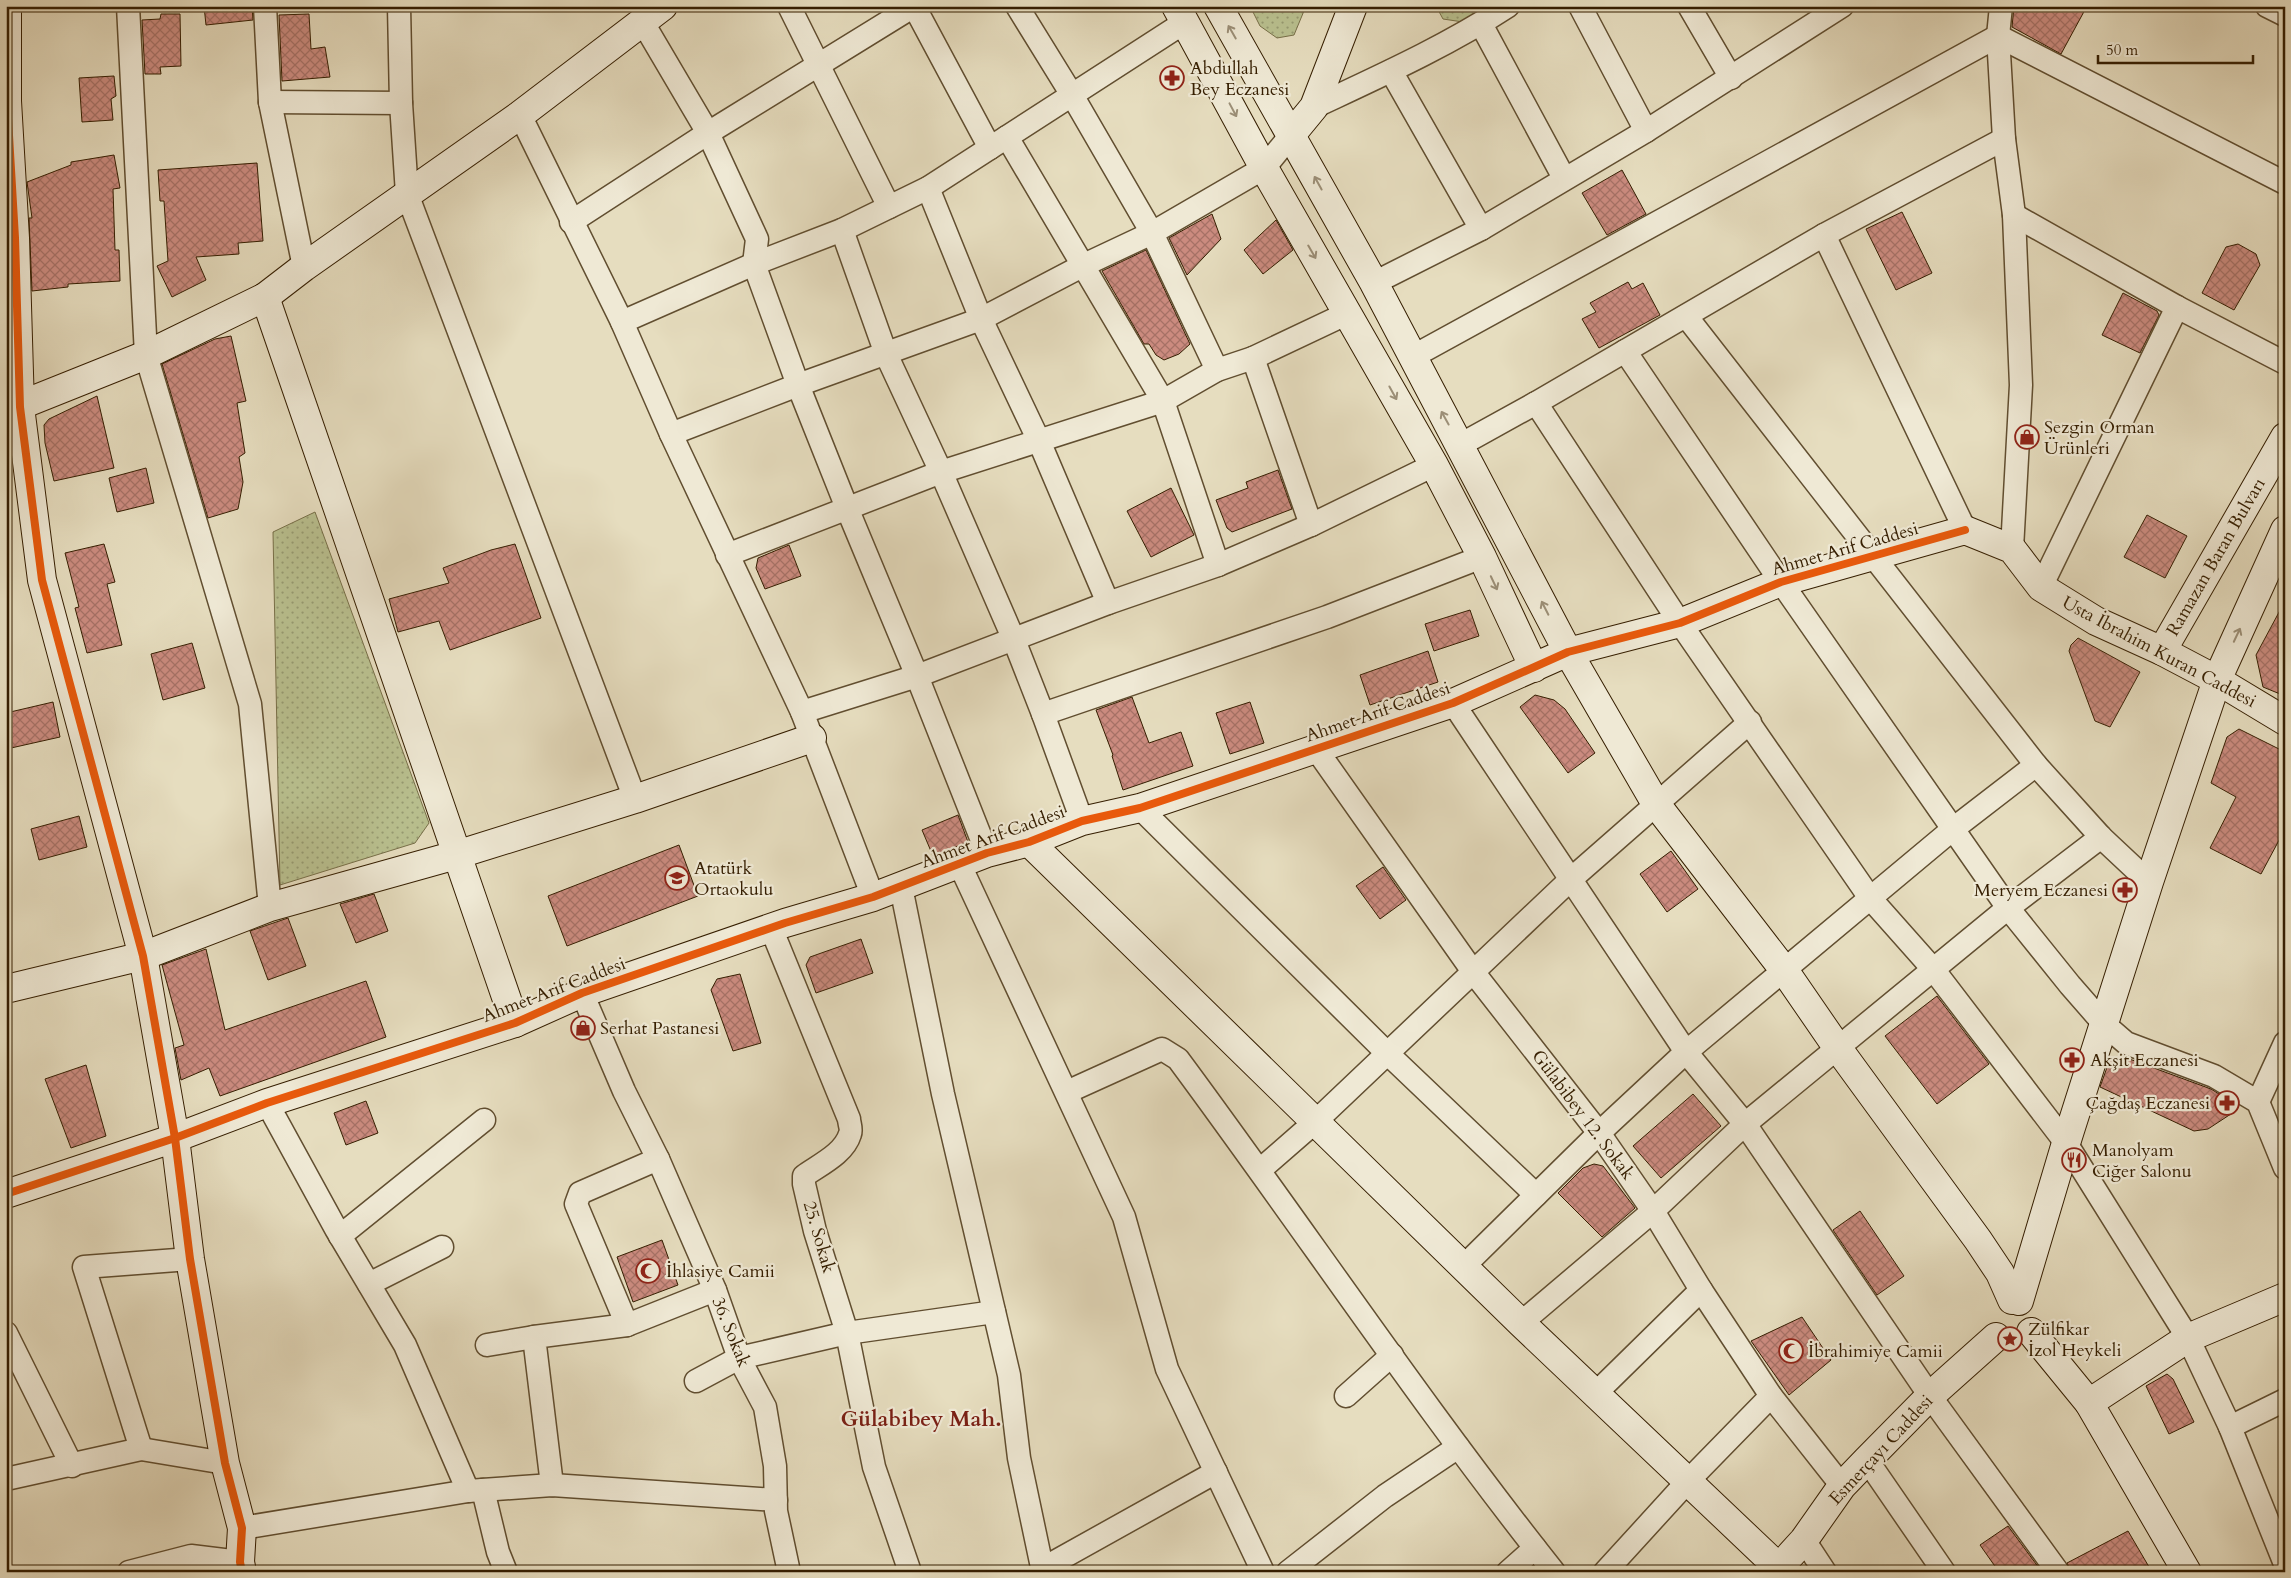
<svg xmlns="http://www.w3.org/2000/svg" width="2291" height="1578" font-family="Cardo,serif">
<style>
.grass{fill:url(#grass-dots);stroke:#776f48}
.building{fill:url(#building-cross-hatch);stroke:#351e01}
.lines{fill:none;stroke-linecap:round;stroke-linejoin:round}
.street-casing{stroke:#614e30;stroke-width:25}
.secondary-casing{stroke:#351e01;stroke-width:30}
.street{stroke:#efe9d5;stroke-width:22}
.secondary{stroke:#efe9d5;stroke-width:28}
.cycleway-casing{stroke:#efe9d5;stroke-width:11}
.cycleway{stroke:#e8590c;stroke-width:8}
.oneway{stroke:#9b8e76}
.labels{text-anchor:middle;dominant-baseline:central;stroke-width:4.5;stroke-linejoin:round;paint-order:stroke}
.poi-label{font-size:18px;fill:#351e01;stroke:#efe9d5;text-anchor:start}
.street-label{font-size:18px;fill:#351e01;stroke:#efe9d5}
.district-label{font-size:22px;font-weight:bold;fill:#7a1f14;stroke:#efe9d5}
</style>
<defs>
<pattern id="grass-dots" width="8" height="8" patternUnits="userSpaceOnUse" patternTransform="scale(1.25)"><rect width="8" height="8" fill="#b9c08f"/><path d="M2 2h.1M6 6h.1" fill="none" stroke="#979b72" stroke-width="1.8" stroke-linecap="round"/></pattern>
<pattern id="building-cross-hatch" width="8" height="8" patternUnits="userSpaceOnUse" patternTransform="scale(1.25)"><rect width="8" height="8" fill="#cb8b7f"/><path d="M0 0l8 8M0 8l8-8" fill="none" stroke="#a67166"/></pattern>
</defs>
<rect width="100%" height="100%" fill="#e6ddbf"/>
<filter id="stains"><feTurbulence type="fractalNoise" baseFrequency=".004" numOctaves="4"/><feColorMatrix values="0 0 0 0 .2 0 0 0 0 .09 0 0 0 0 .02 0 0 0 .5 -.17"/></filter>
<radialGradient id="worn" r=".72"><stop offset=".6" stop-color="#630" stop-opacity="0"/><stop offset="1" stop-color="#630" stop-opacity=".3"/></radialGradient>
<!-- grass -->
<g class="grass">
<polygon points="1250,6 1306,6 1294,35 1277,38 1260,26"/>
<polygon points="1436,6 1486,6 1463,22 1443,19"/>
<polygon points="315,512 429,823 415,843 280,885 273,532"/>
</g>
<!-- building -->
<g class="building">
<polygon points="204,6 252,6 253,20 206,25"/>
<polygon points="2014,6 2087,6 2061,54 2012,27"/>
<polygon points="161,14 180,14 181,66 160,67 161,74 145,74 142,20 160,19"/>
<polygon points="309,14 311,49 325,47 330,77 282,81 279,15"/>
<polygon points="114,76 116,96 111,99 113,120 82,122 79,78"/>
<polygon points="114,155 120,188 113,189 115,250 119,250 120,281 68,284 68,287 32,291 29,218 32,218 27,182 71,165 71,162"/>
<polygon points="257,163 263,241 238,243 239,254 196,257 206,280 172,297 157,266 168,261 164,201 160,201 158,170"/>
<polygon points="1622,170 1646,214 1607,235 1582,193"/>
<polygon points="1902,212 1932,273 1896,290 1866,229"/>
<polygon points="1212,214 1221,239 1187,275 1169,238"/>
<polygon points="1276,220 1293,250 1263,274 1244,250"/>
<polygon points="2238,244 2256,254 2260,265 2234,310 2202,293 2226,247"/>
<polygon points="1146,250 1190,344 1179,354 1164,360 1156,355 1149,344 1144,344 1102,271"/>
<polygon points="1628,282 1632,289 1643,283 1660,315 1599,348 1582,319 1596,312 1590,303"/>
<polygon points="2123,293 2157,311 2159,315 2140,353 2102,335"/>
<polygon points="231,336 246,401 237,403 245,453 239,457 243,482 238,509 208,518 162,364 215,339"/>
<polygon points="97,396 114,468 54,481 45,443 44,425 49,419"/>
<polygon points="146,468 154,503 117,512 109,478"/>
<polygon points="1278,470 1292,509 1232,532 1227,528 1216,500 1248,488 1246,482"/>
<polygon points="1171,488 1194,535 1151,557 1127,511"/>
<polygon points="2147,515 2187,536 2165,578 2124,557"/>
<polygon points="104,544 115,582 107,584 122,645 87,653 75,608 79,607 65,553"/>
<polygon points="515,544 541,618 450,650 439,621 398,632 389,599 449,583 443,568 491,550"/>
<polygon points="789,545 801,576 765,589 756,568 758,558"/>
<polygon points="2285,601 2285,696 2263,687 2256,655"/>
<polygon points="1470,610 1479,636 1434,651 1425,624"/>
<polygon points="2078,638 2140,672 2110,727 2095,721 2069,651 2071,645"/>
<polygon points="192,643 205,688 163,700 151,654"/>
<polygon points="1428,651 1438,682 1370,705 1360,675"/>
<polygon points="1535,695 1554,700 1565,709 1595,753 1568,773 1520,707"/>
<polygon points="1132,697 1149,743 1181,732 1193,766 1123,790 1112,756 1113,755 1096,710"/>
<polygon points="53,702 60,737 11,748 6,726 6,713"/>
<polygon points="1250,702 1264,743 1230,754 1216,713"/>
<polygon points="2239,729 2285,752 2285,829 2261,874 2210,848 2236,797 2211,783 2227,737"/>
<polygon points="958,815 968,842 933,856 922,830"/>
<polygon points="79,816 87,847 39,860 31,829"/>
<polygon points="679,845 698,896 567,946 548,896"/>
<polygon points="1671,851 1698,889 1667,912 1640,874"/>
<polygon points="1383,867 1406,900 1380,919 1356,886"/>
<polygon points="374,894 388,931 356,943 340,904"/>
<polygon points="288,918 306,966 268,980 250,931"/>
<polygon points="861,939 873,973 816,993 806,965 810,957"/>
<polygon points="206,949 225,1030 366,981 386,1037 220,1096 209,1068 181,1080 175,1048 184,1045 162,965"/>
<polygon points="740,974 761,1043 733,1051 711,990 717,979"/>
<polygon points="1937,996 1989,1064 1937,1104 1885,1036"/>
<polygon points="2124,1057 2211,1089 2235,1104 2237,1110 2208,1129 2194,1131 2100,1087 2110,1059"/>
<polygon points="86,1065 106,1136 71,1148 45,1079"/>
<polygon points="1693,1094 1721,1126 1661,1178 1633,1146"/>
<polygon points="366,1101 378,1133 346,1145 334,1113"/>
<polygon points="1594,1164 1603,1166 1635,1208 1602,1237 1558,1193 1583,1168"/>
<polygon points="1860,1211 1904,1276 1877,1295 1833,1230"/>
<polygon points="662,1240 678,1285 633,1302 617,1257"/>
<polygon points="1802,1317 1831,1360 1789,1395 1751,1341"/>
<polygon points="2167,1374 2173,1379 2194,1422 2169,1434 2146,1386"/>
<polygon points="2008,1526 2039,1568 2041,1572 1999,1572 1980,1545"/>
<polygon points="2128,1531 2152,1572 2071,1572 2067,1563"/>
</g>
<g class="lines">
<!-- street casing -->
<g class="street-casing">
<g id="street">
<polyline points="128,6 146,355 250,704 270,907"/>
<polyline points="265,6 270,102 304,267"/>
<polyline points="399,6 401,103 407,194 635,799"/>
<polyline points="789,6 889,207"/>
<polyline points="914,6 990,148"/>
<polyline points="1017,6 1072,95 1152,233 1217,370"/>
<polyline points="1580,6 1646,131"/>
<polyline points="1689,6 1731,78"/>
<polyline points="2001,6 1998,36 2004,139 2014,215 2021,385 2012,549"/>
<polyline points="2267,6 2285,15"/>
<polyline points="642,21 708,133 757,239 754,264 798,385 847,508 917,676 987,853"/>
<polyline points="1481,24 1564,178"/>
<polyline points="1391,71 1481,229"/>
<polyline points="270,102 401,103"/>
<path d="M1314,107C1380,76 1447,46 1508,6"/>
<polyline points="520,115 622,322 671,434 802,712 873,897"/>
<polyline points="1007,137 1163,401 1218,565"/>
<polyline points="928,188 981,319 1039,441 1108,603"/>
<polyline points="2014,215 2177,307 2285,363"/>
<polyline points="571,222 708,133 914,6"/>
<polyline points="842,230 886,354 941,472 1014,640 1043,714 1082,821"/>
<polyline points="1824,235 1965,530"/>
<polyline points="1374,283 1481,229 1646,131 1842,6"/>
<polyline points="1686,316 2036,765 2101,837 2149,882"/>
<polyline points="622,322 754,264 842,230 928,188 1185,22"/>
<polyline points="1625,351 1781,582 2008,908 2070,985 2104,1024 2126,1043 2214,1076 2258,1102 2285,1168"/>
<polyline points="1412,357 1998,36 2285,183"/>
<polyline points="1253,358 1311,525"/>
<polyline points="1536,403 1680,623 1870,898 1933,969 2066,1143 2188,1338 2230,1427 2285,1564"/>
<polyline points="671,434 798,385 981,319 1084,265 1152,233 1264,168 1291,135"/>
<polyline points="1460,445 1536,403 1824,235 2004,139"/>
<polyline points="727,555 941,472 1163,401 1217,370 1253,358 1348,313"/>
<polyline points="2041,587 2177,307"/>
<polyline points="1453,703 1686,1052 1745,1124 1930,1396 2058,1572"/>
<polyline points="802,712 917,676 1108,603 1218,565 1311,525 1434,465"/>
<polyline points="1043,714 1327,617 1482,557"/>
<polyline points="1316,749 1474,973 1599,1133 1653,1211 1701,1290 1771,1396 1842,1486"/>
<polyline points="1140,808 1387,1053 1536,1195"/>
<polyline points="959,863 1124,1217 1167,1369 1263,1572"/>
<polyline points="901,887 943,1094 1009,1375 1019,1458 1043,1572"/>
<path d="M771,928L849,1119C849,1123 852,1129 850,1134C844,1154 819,1165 804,1176V1184L815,1231L847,1333L874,1467L910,1572"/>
<polyline points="582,993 624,1091 658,1159 715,1290 739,1358 765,1407 775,1466 776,1511 789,1572"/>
<path d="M1067,1092L1162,1049L1178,1059C1304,1229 1422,1406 1554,1572"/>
<polyline points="2258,1102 2285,1043"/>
<polyline points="267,1103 336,1229 405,1345 468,1491"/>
<polyline points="1260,1170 1315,1122 1570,880 1750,722"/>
<polyline points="340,1236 484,1120"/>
<polyline points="1464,1266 1599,1133 1686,1052 1953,829 2036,765"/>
<polyline points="369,1284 442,1247"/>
<polyline points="1521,1323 1653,1211 1745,1124 2008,908 2101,837"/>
<polyline points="627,1325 576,1204 580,1193 658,1159"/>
<polyline points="6,1333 72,1466"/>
<polyline points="487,1345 534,1337"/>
<polyline points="696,1381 739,1358 847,1333 994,1312"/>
<polyline points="1595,1394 1701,1290"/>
<polyline points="1346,1396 1392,1355"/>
<polyline points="2230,1427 2285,1400"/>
<polyline points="141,1449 84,1267 190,1259"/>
<polyline points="1867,1460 1944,1572"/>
<polyline points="6,1479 141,1449 225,1463"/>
<polyline points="552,1485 534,1337 627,1325 715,1290"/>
<polyline points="483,1490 498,1552 506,1572"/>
<polyline points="242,1528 468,1491 552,1485 776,1500"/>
<polyline points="1804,1540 1825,1572"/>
<polyline points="1042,1569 1216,1472"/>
<polyline points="129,1572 191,1556 240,1562"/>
<polyline points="1288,1572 1385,1496 1458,1447"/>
<polyline points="1508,1572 1535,1548"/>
<polyline points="1605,1572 1688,1481 1771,1396"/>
</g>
</g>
<!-- secondary casing -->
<g class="secondary-casing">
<g id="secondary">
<polyline points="7,6 7,101 15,238 20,407 42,580 143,956 175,1138 190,1259 225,1463 242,1528 240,1562 242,1572"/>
<polyline points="1176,6 1264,168 1434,465 1482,557 1534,668"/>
<polyline points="1218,6 1374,283 1568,652 1656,804 1784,970 1837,1047 1978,1240 2000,1273 2012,1300"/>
<polyline points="1291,135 1314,107 1353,6"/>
<polyline points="265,297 515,1023"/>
<polyline points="6,411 146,355 265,297 304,267 520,115 663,6"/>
<polyline points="2162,651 2285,437"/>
<polyline points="1029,842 1521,1323 1778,1567"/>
<polyline points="6,989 143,956 270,907 456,855 635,799 812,738"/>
<polyline points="6,1194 175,1138 267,1103 515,1023 582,993 785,923 873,897 987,853 1029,842 1082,821 1140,808 1453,703 1568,652 1680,623 1781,582 1965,530 2012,549 2041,587 2096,621 2162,651 2217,680 2285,721"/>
<polyline points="2019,1301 2066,1143 2149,882 2217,680 2285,530"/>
<polyline points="2031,1332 2089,1403 2187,1572"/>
<polyline points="2089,1403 2188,1338 2285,1297"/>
<polyline points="1775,1572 1804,1540 1842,1486 1867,1460 1930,1396 1996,1337"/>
</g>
</g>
<!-- street -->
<use href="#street" class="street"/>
<!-- secondary -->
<use href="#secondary" class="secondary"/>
<!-- cycleway casing -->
<g class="cycleway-casing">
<g id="cycleway">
<polyline points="7,6 7,101 15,238 20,407 42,580 143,956 175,1138 190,1259 225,1463 242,1528 240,1562 242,1572"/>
<polyline points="6,1194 175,1138 267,1103 515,1023 582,993 785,923 873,897 987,853 1029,842 1082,821 1140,808 1453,703 1568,652 1680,623 1781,582 1965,530"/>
</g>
</g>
<!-- cycleway -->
<use href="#cycleway" class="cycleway"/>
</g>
<!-- one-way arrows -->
<defs><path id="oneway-shaft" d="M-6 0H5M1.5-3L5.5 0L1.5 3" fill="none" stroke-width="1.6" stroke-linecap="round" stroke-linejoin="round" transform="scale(1.25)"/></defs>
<g class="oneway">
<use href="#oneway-shaft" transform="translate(1232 32) rotate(-120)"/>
<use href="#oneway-shaft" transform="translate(1233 110) rotate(62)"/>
<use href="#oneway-shaft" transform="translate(1318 183) rotate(-119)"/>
<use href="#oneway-shaft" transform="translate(1312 252) rotate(60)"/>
<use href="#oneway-shaft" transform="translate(1393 393) rotate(61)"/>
<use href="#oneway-shaft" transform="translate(1445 418) rotate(-119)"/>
<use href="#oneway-shaft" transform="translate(1494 583) rotate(65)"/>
<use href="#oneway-shaft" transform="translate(1545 608) rotate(-117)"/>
<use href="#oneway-shaft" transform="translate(2237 635) rotate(-65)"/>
</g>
<!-- icons -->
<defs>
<g id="pharmacy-ring" transform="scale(1.25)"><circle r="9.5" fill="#efe9d5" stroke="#8f2418" stroke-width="1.5"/><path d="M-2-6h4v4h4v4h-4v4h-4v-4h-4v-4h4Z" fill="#8f2418"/></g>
<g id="shop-ring" transform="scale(1.25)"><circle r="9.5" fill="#efe9d5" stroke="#8f2418" stroke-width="1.5"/><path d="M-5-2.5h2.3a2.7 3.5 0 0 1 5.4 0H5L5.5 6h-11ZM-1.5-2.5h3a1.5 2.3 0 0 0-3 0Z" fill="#8f2418"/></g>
<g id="school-ring" transform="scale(1.25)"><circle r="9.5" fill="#efe9d5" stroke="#8f2418" stroke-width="1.5"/><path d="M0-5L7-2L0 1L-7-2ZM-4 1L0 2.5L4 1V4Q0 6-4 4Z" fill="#8f2418"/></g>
<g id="restaurant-ring" transform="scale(1.25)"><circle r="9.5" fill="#efe9d5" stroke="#8f2418" stroke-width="1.5"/><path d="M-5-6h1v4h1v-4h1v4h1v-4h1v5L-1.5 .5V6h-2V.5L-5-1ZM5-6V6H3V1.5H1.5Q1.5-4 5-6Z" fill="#8f2418"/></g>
<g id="mosque-ring" transform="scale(1.25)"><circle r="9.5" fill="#efe9d5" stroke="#8f2418" stroke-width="1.5"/><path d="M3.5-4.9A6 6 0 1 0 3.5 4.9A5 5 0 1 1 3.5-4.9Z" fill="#8f2418"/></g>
<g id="sight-ring" transform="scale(1.25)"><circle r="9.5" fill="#efe9d5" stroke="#8f2418" stroke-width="1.5"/><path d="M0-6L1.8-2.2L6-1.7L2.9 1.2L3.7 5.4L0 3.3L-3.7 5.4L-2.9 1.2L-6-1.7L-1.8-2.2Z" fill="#8f2418"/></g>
</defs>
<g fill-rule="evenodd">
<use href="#pharmacy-ring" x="1172" y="78"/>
<use href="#shop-ring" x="2027" y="437"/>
<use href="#school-ring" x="677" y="878"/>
<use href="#pharmacy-ring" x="2125" y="890"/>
<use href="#shop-ring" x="583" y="1028"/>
<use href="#pharmacy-ring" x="2072" y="1060"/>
<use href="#pharmacy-ring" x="2227" y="1103"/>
<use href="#restaurant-ring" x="2074" y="1160"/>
<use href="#mosque-ring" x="648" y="1271"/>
<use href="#sight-ring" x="2010" y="1339"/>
<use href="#mosque-ring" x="1791" y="1351"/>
</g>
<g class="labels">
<!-- poi labels -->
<g class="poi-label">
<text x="1190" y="68">Abdullah<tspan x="1190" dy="21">Bey Eczanesi</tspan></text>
<text x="2044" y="427">Sezgin Orman<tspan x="2044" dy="21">Ürünleri</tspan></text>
<text x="694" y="868">Atatürk<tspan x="694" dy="21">Ortaokulu</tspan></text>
<text x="2108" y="890" text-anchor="end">Meryem Eczanesi</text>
<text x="600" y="1028">Serhat Pastanesi</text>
<text x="2090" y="1060">Akşit Eczanesi</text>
<text x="2210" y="1103" text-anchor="end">Çağdaş Eczanesi</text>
<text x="2092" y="1150">Manolyam<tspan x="2092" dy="21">Ciğer Salonu</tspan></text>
<text x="666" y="1271">İhlasiye Camii</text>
<text x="2028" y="1329">Zülfikar<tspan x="2028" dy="21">İzol Heykeli</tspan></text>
<text x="1808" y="1351">İbrahimiye Camii</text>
</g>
<!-- street labels -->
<g class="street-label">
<text transform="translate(1845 549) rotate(-16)">Ahmet Arif Caddesi</text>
<text transform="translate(2216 557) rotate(-60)">Ramazan Baran Bulvarı</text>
<text transform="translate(2159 652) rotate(28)">Usta İbrahim Kuran Caddesi</text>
<text transform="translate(1378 712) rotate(-19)">Ahmet Arif Caddesi</text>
<text transform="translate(993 837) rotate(-20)">Ahmet Arif Caddesi</text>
<text transform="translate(554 990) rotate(-21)">Ahmet Arif Caddesi</text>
<text transform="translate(1583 1115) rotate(53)">Gülabibey 12. Sokak</text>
<text transform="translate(819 1237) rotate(74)">25. Sokak</text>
<text transform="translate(731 1332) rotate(68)">36. Sokak</text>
<text transform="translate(1881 1450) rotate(-47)">Esmerçayı Caddesi</text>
</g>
<!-- district labels -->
<g class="district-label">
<text x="921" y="1419">Gülabibey Mah.</text>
</g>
</g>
<!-- margin -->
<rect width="2291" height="1578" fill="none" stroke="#e6ddbf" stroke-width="25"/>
<rect x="8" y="8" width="2276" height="1563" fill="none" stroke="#351e01" stroke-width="2.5"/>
<rect x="12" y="12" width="2266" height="1553" fill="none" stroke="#351e01"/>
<!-- scale -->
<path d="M2098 55v8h155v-8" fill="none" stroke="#351e01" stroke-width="2.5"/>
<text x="2106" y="55" font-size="15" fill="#351e01" stroke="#efe9d5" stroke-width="4" paint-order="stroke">50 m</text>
<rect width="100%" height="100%" filter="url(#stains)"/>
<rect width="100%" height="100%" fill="url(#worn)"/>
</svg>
